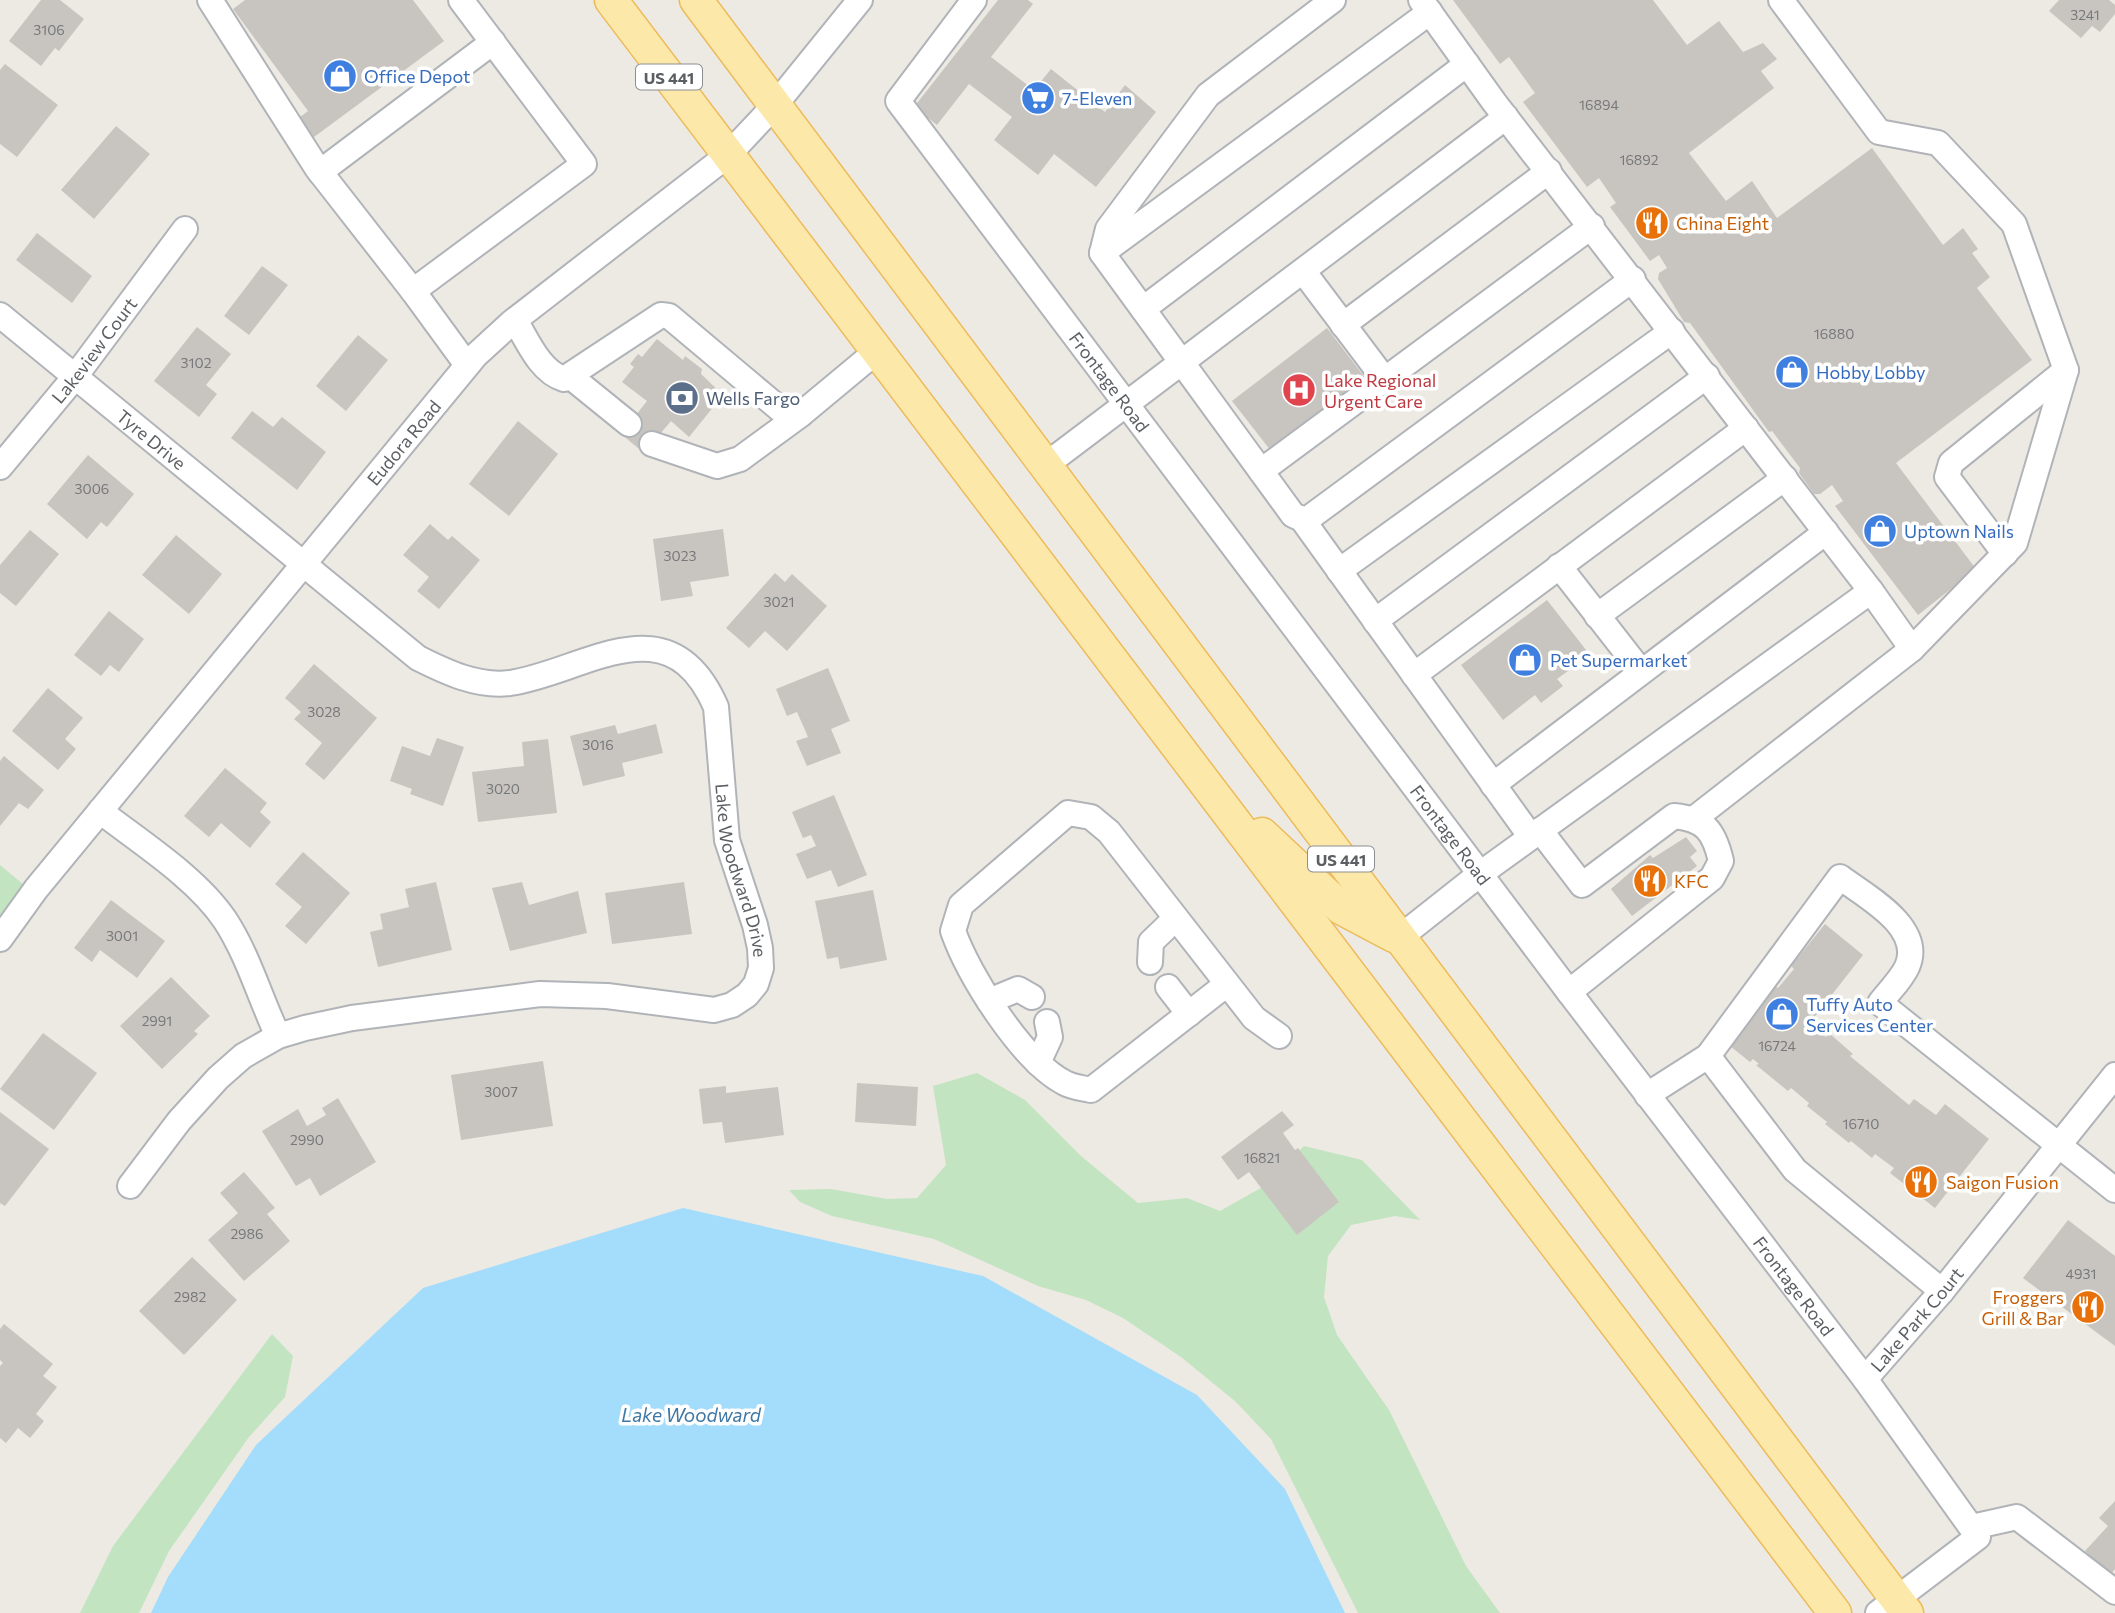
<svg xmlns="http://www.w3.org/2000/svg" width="2115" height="1613" font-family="Commissioner,sans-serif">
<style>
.green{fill:#c2e4c0}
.water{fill:#a4dcfc}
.building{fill:#c8c5c0}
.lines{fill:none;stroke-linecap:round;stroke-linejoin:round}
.minor-casing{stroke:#b0b4b8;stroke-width:28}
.major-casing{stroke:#edba5c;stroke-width:35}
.minor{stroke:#fff;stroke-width:24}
.major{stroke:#fce9a9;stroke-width:32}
.labels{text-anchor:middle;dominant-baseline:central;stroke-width:7;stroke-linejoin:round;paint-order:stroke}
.number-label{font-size:14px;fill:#76787a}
.shield{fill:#fff;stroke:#8c8f92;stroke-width:2}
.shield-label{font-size:16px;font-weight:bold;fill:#5b5f63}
.shop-label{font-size:18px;fill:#366cbe;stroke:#fff;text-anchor:start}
.food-label{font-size:18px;fill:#c56008;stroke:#fff;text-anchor:start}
.street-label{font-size:18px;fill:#5b5f63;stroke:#fff}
.health-label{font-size:18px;fill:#be3a42;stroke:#fff;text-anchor:start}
.service-label{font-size:18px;fill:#4e5e75;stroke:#fff;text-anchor:start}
.water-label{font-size:19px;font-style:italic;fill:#3f78a5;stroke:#fff}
</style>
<rect width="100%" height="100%" fill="#edeae3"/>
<!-- green -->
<g class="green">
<polygon points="0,865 24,885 0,918"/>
<polygon points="977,1073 1025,1100 1081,1156 1138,1203 1187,1198 1220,1211 1266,1185 1304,1146 1362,1160 1420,1220 1395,1216 1351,1225 1328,1256 1324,1297 1337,1335 1389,1410 1466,1566 1500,1613 1358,1613 1271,1439 1236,1402 1181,1357 1123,1318 1086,1300 1038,1286 934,1239 832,1216 800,1202 789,1190 831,1189 887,1199 917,1198 946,1165 933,1086"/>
<polygon points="272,1334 293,1356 285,1397 249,1437 169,1551 139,1613 80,1613 113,1546"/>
</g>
<!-- water -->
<polygon class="water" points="683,1208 983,1276 1197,1395 1285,1489 1345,1613 151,1613 168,1577 256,1445 423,1288"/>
<!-- building -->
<g class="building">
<polygon points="41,0 60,0 84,19 59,51 55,48 41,66 9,41"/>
<polygon points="245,0 413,0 444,41 310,140 296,120 308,111 233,9"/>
<polygon points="998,0 1028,0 1033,4 991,57 1034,90 1051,69 1105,112 1125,85 1156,112 1096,187 1054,154 1038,175 994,140 1012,117 969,84 937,125 914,107"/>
<polygon points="1453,0 1653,0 1687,45 1719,21 1743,52 1763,43 1777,59 1761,71 1774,88 1689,153 1726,201 1752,181 1777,218 1872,148 1943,245 1963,228 1978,249 1972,253 1990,277 1977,288 2032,360 1896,463 1976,569 1918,615 1835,506 1843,501 1832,485 1820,494 1814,494 1799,473 1800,468 1772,431 1769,432 1690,323 1684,322 1658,279 1659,273 1667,268 1659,255 1650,261 1610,207 1616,203 1599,178 1587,187 1523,102 1535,93 1509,57 1500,64"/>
<polygon points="2059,0 2109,0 2115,5 2115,14 2100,32 2092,26 2081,38 2049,11"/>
<polygon points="5,64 58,105 17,157 0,144 0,70"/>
<polygon points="116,126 150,154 94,219 61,190"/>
<polygon points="37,233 92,276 72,303 16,260"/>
<polygon points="262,266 288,285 249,335 224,316"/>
<polygon points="197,327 231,354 206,385 217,394 199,417 154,381"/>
<polygon points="1327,328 1366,379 1271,451 1232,401"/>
<polygon points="358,335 388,360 346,411 316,386"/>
<polygon points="657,339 683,360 685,356 702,369 701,374 723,395 689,437 671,421 644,453 621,434 647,401 622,382 634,367 630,364 638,354 642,357"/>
<polygon points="252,411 273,427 282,417 326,452 297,490 231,438"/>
<polygon points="518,421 558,454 509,516 469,484"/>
<polygon points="88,455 134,494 107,527 101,522 87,539 47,504"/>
<polygon points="430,524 448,540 452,536 480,560 439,609 417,591 429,577 403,555"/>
<polygon points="723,529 729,576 690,582 693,596 661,601 653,539"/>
<polygon points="30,530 59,554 16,606 0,593 0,565"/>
<polygon points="176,535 222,574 189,614 142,575"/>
<polygon points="775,573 785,582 792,574 827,606 787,651 765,631 749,648 726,628"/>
<polygon points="1547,600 1590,655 1557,679 1563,686 1541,703 1535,695 1503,720 1461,665"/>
<polygon points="109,611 144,639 119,672 110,665 101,676 74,655"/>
<polygon points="314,664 377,718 324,780 305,764 322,743 294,719 301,712 285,698"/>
<polygon points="828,668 850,721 831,729 841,753 807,766 796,741 808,737 797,712 787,716 776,689"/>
<polygon points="48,688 83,718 65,739 76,749 58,770 12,731"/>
<polygon points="656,724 663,753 622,763 625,776 583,786 570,736 615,725 618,734"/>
<polygon points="437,738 464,747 443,806 410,794 412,789 390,781 402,746 430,756"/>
<polygon points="548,739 557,813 478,822 472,772 524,766 522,742"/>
<polygon points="4,756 44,790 28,809 19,803 0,826 0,761"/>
<polygon points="225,768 267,803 260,812 271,822 250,848 221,823 209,837 184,816"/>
<polygon points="834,795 867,875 838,887 831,870 807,879 796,854 816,846 811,835 803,838 792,812"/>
<polygon points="1686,837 1697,851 1690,857 1697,866 1632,916 1611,889 1650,855 1653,858"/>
<polygon points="303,852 350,893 306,944 285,926 302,907 275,884"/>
<polygon points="436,882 452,950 378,967 370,932 383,929 380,914 409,907 405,889"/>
<polygon points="522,882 529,905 578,891 587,933 510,951 492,888"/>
<polygon points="684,882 692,934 612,944 605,893"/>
<polygon points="873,890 887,960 840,969 838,957 827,959 815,901"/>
<polygon points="111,900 165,941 137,978 100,950 92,962 74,948"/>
<polygon points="1825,924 1863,955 1809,1024 1826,1037 1829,1033 1853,1054 1850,1056 1909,1105 1914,1099 1936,1115 1945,1104 1989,1139 1935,1208 1890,1173 1894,1168 1875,1154 1872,1158 1851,1141 1849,1143 1825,1124 1827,1122 1807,1106 1809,1103 1791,1088 1788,1091 1756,1065 1759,1064 1753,1059 1750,1062 1730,1046 1775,986 1778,988 1794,969 1791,966"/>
<polygon points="171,977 210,1016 194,1031 198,1034 162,1069 120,1026"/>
<polygon points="43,1033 97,1073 54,1130 0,1089"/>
<polygon points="543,1061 553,1126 461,1140 451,1075"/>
<polygon points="857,1083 918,1087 916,1126 855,1122"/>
<polygon points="726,1086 726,1093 778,1087 784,1135 725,1143 722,1122 703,1124 699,1089"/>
<polygon points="338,1098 376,1162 320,1196 310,1178 296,1186 262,1131 298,1109 307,1126 326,1115 322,1108"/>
<polygon points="1282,1111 1294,1125 1283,1133 1295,1150 1298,1148 1339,1202 1297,1235 1249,1172 1238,1180 1221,1157"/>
<polygon points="0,1112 49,1149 5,1206 0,1203"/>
<polygon points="244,1172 275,1208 267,1214 290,1241 244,1281 208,1240 238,1213 220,1193"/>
<polygon points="2068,1220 2115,1256 2115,1346 2023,1278"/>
<polygon points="192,1257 237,1300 184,1355 139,1311"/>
<polygon points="4,1324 53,1364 43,1376 57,1387 36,1414 44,1421 30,1438 18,1428 6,1443 0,1438 0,1366 3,1363 0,1360 0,1329"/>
<polygon points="2115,1501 2115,1569 2110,1575 2085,1551 2108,1526 2099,1518"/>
</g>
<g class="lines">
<!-- minor casing -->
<g class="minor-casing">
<g id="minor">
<polyline points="210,0 317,168 413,291"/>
<polyline points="461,0 584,164 413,291 467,365"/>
<path id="s1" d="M974,0L898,101L1569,992L1865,1379L1978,1537L1878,1613"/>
<polyline points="1333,0 1208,95 1108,229 1102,253 1293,515 1302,519 1309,518 1633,279"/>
<polyline points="1781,0 1879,132 1938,143 2014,224 2066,370 2015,543 1912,649 1871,591"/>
<polyline points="320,172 493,42"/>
<polyline points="1102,253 1430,12"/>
<polyline points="1303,271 1385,380"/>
<polyline points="1143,309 1467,64"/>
<path id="s2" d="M0,315L418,658C446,672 477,687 510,683C585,672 669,599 716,707L727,840L755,925L760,948L761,968L756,984L747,995L732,1005L714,1010L607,996L540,994L352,1018L305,1028L278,1036L243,1056L218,1078L179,1121L130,1186"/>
<path d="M515,320C527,340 540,372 564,379L661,315L669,316L781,410L793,416L800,415L877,351"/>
<polyline points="1343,325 1549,171"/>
<polyline points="571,377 629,424"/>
<polyline points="652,444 717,466 740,459 800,415"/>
<polyline points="1047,464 1506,117"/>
<path id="s3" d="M0,467L74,378L185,229"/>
<polyline points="1261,471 1592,226"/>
<polyline points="1302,519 1531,837"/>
<polyline points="2005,554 1947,477 1951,463 2066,370"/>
<polyline points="1559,566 1640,670"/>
<polyline points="1339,571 1672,331"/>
<polyline points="1597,616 1785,478"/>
<polyline points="1375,621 1707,376"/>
<polyline points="1414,675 1746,428"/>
<polyline points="1493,785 1826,532"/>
<path d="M100,811C140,842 197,878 225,920C248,955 260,998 278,1036"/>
<polyline points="1695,818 1912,649"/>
<path d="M1540,830L1582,885L1674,816C1705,819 1714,831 1721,861L1712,878L1569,992"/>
<polyline points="1399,938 1480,874 1871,591 1494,102 1421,0"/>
<path id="s4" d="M0,939L36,889L475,356L511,323L728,155L775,105L860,0"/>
<polyline points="1150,962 1151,942 1175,919"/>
<path d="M1227,984L1091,1090C1083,1088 1072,1087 1065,1083C1022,1061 969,976 953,931L961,905L1068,813L1091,817L1109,832L1254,1018L1279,1036"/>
<polyline points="1168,987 1189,1014"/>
<polyline points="989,1001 1018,989 1032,997"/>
<path d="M1708,1056L1840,877C1865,896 1925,927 1907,967C1901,980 1888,992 1880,1003L2115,1190"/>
<polyline points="1038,1063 1050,1037 1047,1022"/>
<polyline points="1647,1095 1708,1056 1795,1170 1942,1291"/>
<path id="s5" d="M1865,1379L1942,1291L2115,1075"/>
<polyline points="1972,1527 2017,1517 2115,1592"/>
</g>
</g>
<!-- major casing -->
<g class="major-casing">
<g id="major">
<polyline points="611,0 1835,1613"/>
<polyline points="696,0 1907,1613"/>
<polyline points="1262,834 1341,908 1394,936"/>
</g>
</g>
<!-- minor -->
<use href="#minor" class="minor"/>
<!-- major -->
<use href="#major" class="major"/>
</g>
<!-- icons -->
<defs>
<g id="shop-disc" transform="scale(1.75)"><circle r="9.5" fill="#3f7fe0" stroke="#fff"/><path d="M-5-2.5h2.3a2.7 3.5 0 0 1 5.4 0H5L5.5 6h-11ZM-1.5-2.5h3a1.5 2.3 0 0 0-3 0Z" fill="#fff"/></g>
<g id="supermarket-disc" transform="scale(1.75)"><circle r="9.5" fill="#3f7fe0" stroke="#fff"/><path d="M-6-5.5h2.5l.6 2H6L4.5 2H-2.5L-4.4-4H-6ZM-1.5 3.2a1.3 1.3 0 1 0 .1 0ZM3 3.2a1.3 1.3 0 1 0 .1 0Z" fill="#fff"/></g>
<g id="restaurant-disc" transform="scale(1.75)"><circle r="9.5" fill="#e8710a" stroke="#fff"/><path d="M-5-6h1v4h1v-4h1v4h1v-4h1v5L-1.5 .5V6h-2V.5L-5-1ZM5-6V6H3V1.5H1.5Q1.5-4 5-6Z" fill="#fff"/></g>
<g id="hospital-disc" transform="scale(1.75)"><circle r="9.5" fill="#e0444e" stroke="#fff"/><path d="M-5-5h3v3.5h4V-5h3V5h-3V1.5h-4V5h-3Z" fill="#fff"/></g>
<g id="bank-disc" transform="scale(1.75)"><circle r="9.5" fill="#5c6f8a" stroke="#fff"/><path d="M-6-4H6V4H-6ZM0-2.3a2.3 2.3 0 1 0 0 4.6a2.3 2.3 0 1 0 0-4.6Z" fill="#fff"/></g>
</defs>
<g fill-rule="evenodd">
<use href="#shop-disc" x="340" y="76"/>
<use href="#supermarket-disc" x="1038" y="98"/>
<use href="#restaurant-disc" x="1652" y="223"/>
<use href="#shop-disc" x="1792" y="372"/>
<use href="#hospital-disc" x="1299" y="390"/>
<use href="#bank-disc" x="682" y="398"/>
<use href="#shop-disc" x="1880" y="531"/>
<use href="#shop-disc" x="1525" y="660"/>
<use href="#restaurant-disc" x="1650" y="881"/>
<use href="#shop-disc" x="1782" y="1014"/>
<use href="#restaurant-disc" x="1921" y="1182"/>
<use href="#restaurant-disc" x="2088" y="1307"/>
</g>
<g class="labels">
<!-- number labels -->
<g class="number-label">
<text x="2085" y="14">3241</text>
<text x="49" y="29">3106</text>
<text x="1599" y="104">16894</text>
<text x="1639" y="159">16892</text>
<text x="1834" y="333">16880</text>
<text x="196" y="362">3102</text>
<text x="92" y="488">3006</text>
<text x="680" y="555">3023</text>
<text x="779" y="601">3021</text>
<text x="324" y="711">3028</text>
<text x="598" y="744">3016</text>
<text x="503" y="788">3020</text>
<text x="122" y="935">3001</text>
<text x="157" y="1020">2991</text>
<text x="1777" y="1045">16724</text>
<text x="501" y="1091">3007</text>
<text x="1861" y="1123">16710</text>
<text x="307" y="1139">2990</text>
<text x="1262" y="1157">16821</text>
<text x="247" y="1233">2986</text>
<text x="2081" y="1273">4931</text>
<text x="190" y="1296">2982</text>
</g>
<!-- shield labels -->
<g class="shield">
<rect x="636" y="64.5" width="66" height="25" rx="5"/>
<rect x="1308" y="846.5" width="66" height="25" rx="5"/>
</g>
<g class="shield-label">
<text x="669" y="77">US 441</text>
<text x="1341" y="859">US 441</text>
</g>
<!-- shop labels -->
<g class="shop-label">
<text x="364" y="76">Office Depot</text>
<text x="1062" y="98">7-Eleven</text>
<text x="1816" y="372">Hobby Lobby</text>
<text x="1904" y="531">Uptown Nails</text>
<text x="1550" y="660">Pet Supermarket</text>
<text x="1806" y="1004">Tuffy Auto<tspan x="1806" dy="21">Services Center</tspan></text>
</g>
<!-- food labels -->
<g class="food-label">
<text x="1676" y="223">China Eight</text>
<text x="1674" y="881">KFC</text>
<text x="1946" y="1182">Saigon Fusion</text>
<text x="2064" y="1297" text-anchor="end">Froggers<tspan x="2064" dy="21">Grill &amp; Bar</tspan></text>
</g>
<!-- street labels -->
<g class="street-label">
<text stroke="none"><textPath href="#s3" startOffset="150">Lakeview Court</textPath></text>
<text stroke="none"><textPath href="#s1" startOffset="478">Frontage Road</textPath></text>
<text stroke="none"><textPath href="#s2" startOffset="196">Tyre Drive</textPath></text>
<text stroke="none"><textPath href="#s4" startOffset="640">Eudora Road</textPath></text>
<text stroke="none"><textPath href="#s1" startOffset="1045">Frontage Road</textPath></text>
<text stroke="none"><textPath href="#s2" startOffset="1041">Lake Woodward Drive</textPath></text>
<text stroke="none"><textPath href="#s1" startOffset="1612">Frontage Road</textPath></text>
<text stroke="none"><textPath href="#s5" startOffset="79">Lake Park Court</textPath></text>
</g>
<!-- health labels -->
<g class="health-label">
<text x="1324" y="380">Lake Regional<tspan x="1324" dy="21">Urgent Care</tspan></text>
</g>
<!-- service labels -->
<g class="service-label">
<text x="706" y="398">Wells Fargo</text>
</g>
<!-- water labels -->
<g class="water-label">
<text x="691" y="1414">Lake Woodward</text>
</g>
</g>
</svg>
